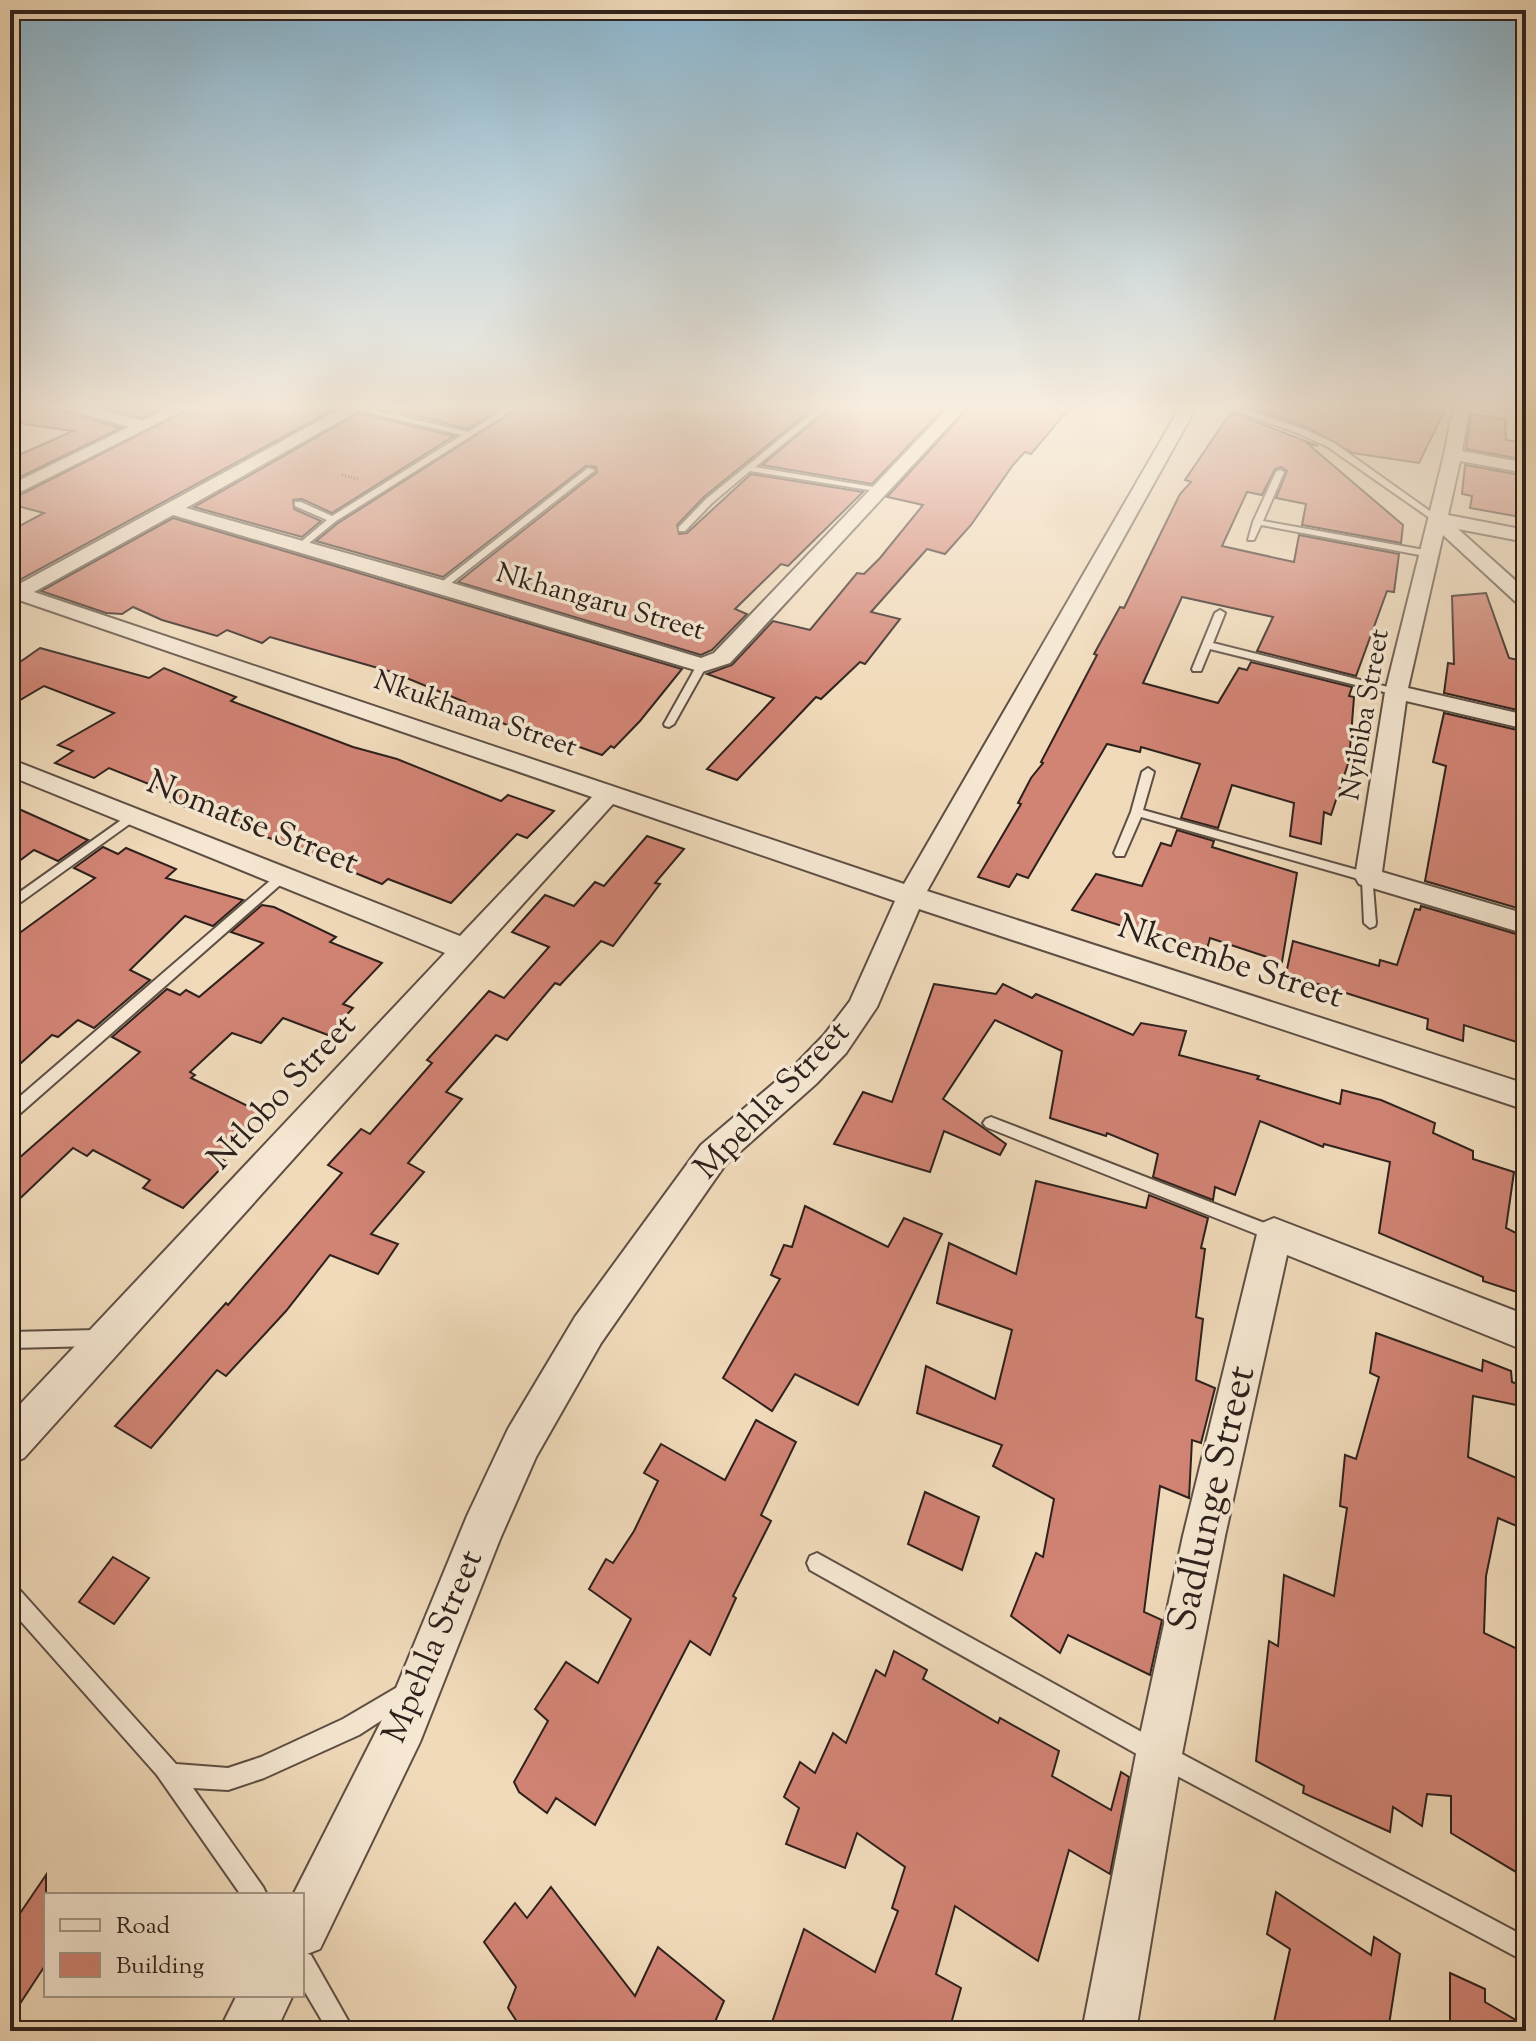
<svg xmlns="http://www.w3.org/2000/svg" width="1536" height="2041" font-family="'Sorts Mill Goudy',serif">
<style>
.building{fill:#d18374;stroke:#2e211c;stroke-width:2}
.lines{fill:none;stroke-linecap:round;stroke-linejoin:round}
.lane-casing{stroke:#5e4f44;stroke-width:4}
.street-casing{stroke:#5e4f44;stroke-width:4}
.path{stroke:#2e211c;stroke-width:3;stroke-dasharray:1 2;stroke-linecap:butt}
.lane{fill:#f5e7d2;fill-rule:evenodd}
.street{fill:#f5e7d2;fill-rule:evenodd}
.labels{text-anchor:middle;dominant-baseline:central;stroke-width:7;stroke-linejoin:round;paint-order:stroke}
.far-street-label{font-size:28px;fill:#2e211c;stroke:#f5e7d2}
.street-label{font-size:34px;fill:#2e211c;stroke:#f5e7d2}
.near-street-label{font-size:40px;fill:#2e211c;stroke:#f5e7d2}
</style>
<rect width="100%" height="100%" fill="#f0daba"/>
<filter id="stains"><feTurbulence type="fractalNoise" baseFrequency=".0025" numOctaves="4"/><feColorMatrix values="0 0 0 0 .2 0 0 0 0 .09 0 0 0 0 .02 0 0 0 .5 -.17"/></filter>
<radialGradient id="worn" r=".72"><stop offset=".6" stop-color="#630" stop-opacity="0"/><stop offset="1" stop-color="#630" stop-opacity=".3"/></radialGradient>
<!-- building -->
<g class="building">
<polygon points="10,404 53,404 57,410 121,428 10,482 10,459 73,431 10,422"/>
<polygon points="93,404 168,404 142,418"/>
<polygon points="199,404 344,404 16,582 10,580 10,531 44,513 10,504 10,500"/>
<polygon points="373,404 507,404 467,429"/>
<polygon points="525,404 668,404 664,414 667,416 675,415 683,404 818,404 704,497 677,525 679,534 687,533 751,474 863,492 788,566 781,564 735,609 747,614 712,650 701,655 458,582 597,472 596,467 586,466 443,577 316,541 338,523"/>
<polygon points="835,404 948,404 872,484 762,465"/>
<polygon points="972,404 1073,404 1031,454 1025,452 1013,465 971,525 945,554 927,549 871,612 900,619 865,664 860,662 821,699 816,697 737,780 707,769 774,698 707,674 732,665 773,621 810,630 857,573 864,574 880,558 923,505 887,497"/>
<polygon points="1239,404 1448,404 1419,463 1353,453 1307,427"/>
<polygon points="1231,412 1318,446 1308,444 1403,525 1401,543 1302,525 1306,504 1276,498 1287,471 1281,467 1275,469 1262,495 1247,492 1222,546 1294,562 1299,535 1399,554 1394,592 1387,591 1356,676 1257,651 1273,617 1182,597 1143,683 1218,703 1239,668 1247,670 1251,662 1352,687 1349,696 1354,697 1349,761 1331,815 1324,812 1321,844 1290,836 1294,803 1232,785 1218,828 1181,818 1200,764 1141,747 1140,752 1107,744 1028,878 1017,874 1009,887 978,877 1021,804 1018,803 1031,778 1043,763 1041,762 1097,655 1094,654 1120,607 1124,608 1180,494 1191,482 1185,480"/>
<polygon points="359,413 454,436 332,513 302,499 293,500 294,509 321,521 302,537 194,507"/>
<polygon points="1471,414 1505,419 1506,440 1526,443 1526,460 1466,449"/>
<polygon points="1465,465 1526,476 1526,518 1470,508 1472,496 1462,494"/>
<polygon points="173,518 682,669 640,721 614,748 611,746 602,755 526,728 522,731 460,706 465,702 392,672 270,637 262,643 227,630 217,636 162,620 133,607 122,614 106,613 41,591"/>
<polygon points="1486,593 1509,658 1526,662 1526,712 1444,693 1448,663 1454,664 1452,596"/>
<polygon points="40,648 149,678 164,668 236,697 231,701 353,747 397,759 501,801 508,795 554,811 527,838 517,834 451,903 388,879 382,884 283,843 171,802 179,796 109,768 94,778 55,763 73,751 58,745 114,713 44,686 10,706 10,669"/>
<polygon points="1444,713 1526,732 1523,769 1525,770 1518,792 1526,794 1524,910 1425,881 1446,766 1433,762"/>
<polygon points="10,805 88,840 58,861 34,850 10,868"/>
<polygon points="1177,830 1214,841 1212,847 1297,873 1282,962 1210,938 1207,949 1151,930 1150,935 1072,910 1096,874 1142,886 1161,843 1171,846"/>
<polygon points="647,836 684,849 655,883 660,884 613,946 601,941 560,985 555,983 507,1040 496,1035 446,1092 462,1099 408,1163 424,1172 371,1234 398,1244 378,1274 330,1255 286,1311 226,1376 217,1370 151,1448 115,1426 226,1303 228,1305 342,1173 328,1165 361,1129 370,1134 432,1063 427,1060 489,991 504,998 549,947 512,932 545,895 574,906 595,882 604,886"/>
<polygon points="103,847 118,854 126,848 176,869 166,878 243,900 213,926 185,916 130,970 150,980 94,1028 78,1020 58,1037 52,1035 10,1073 10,940 95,878 74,868"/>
<polygon points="262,905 274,907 336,937 330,942 382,963 343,1004 353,1008 328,1035 283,1018 261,1043 232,1033 190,1072 195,1075 191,1078 260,1112 217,1157 227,1162 183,1208 143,1188 150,1180 93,1150 87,1156 73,1148 10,1208 10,1166 140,1052 112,1037 167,989 180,995 186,990 199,997 263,943 231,932"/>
<polygon points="1421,906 1523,936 1523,950 1526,951 1526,1045 1464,1025 1463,1041 1427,1029 1428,1019 1286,974 1293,941 1379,966 1380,960 1397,965 1415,909 1420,910"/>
<polygon points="934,984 996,994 1003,984 1032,998 1036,994 1133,1035 1141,1023 1186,1031 1179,1055 1259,1076 1257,1079 1340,1104 1342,1090 1381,1100 1435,1123 1433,1133 1473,1151 1473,1159 1514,1172 1506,1228 1526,1238 1526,1295 1483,1281 1483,1277 1379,1233 1390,1162 1324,1144 1323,1147 1260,1121 1235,1195 1215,1187 1213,1200 1153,1177 1158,1154 1107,1133 1106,1136 1050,1118 1062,1051 995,1020 943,1099 1006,1144 1000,1155 944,1131 930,1172 834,1144 863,1092 892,1102"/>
<polygon points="1036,1181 1146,1208 1149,1195 1208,1218 1201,1248 1205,1249 1196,1317 1203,1319 1196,1380 1215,1388 1201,1443 1192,1440 1189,1498 1160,1486 1144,1612 1162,1620 1150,1675 1068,1635 1060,1653 1011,1616 1036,1553 1043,1557 1054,1499 993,1466 1002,1445 917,1413 926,1366 995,1399 1012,1330 937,1303 949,1243 1016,1274"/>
<polygon points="805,1206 888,1247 904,1218 942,1234 858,1405 795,1374 772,1411 723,1378 780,1279 771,1275 784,1245 792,1247"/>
<polygon points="1376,1333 1482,1371 1483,1360 1511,1371 1512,1382 1526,1387 1526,1407 1473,1396 1468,1457 1526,1482 1526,1530 1498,1518 1486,1576 1484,1633 1526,1653 1526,1878 1451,1833 1451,1796 1427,1794 1422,1826 1393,1807 1390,1832 1303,1793 1304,1786 1256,1761 1269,1641 1278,1646 1284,1575 1334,1596 1347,1508 1340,1506 1345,1455 1356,1459 1379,1377 1370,1373"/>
<polygon points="756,1420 796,1442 761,1515 771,1521 733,1596 736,1598 710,1655 690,1641 595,1825 556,1798 547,1813 519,1792 514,1782 548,1721 535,1709 566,1662 598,1683 631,1619 589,1589 606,1559 613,1563 634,1531 658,1481 644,1473 661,1444 725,1480"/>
<polygon points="925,1492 979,1517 962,1570 908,1544"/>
<polygon points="113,1557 149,1578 114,1624 79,1602"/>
<polygon points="894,1651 927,1670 923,1679 998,1723 1000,1718 1059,1751 1052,1776 1111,1810 1121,1772 1129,1777 1110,1874 1069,1850 1038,1961 955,1906 936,1974 961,1988 949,2031 769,2031 804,1929 875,1972 898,1911 892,1908 905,1867 857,1833 845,1868 786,1844 799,1808 784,1797 800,1762 815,1773 833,1733 846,1743 876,1670 885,1676"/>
<polygon points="46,1875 46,1964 10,2019 10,1928"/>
<polygon points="551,1887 635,1996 658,1947 724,2001 711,2031 523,2031 508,2008 516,1987 484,1942 515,1903 527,1918"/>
<polygon points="1276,1892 1371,1955 1374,1937 1400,1954 1388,2031 1272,2031 1290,1949 1267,1934"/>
<polygon points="1450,1973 1485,1989 1485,2002 1526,2026 1526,2031 1450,2031"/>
</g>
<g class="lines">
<!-- lane casing -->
<g class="lane-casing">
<g id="lane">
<polygon points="513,404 522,404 336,521 303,548 296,546 327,520 295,506 295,502 301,502 332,516 462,435 354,409 354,405 468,432"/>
<polygon points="672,404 680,404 673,413 667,413"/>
<polygon points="823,404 832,404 755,467 879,488 883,490 882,492 750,471 712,503 685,531 679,531 679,527 706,499"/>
<polygon points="1217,404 1229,404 1306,430 1334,443 1441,519 1434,521 1328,447 1300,434"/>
<polygon points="1496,404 1526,407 1526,411 1500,406"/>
<polygon points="588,468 595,470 445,588 439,588 439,584"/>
<polygon points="1280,470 1284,472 1263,521 1430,551 1435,554 1430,557 1261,525 1254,540 1248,540 1253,522 1276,472"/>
<polygon points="1220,610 1225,613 1213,643 1400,690 1401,692 1396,695 1210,649 1201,671 1193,671 1192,669 1215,613"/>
<polygon points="702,662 707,665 674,724 669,727 665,726 664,724 697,665"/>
<polygon points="1148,768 1154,772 1143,810 1372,874 1376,923 1375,926 1370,928 1364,923 1362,880 1141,817 1124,856 1116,856 1114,853 1131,812 1142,772"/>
<polygon points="134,811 140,815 138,818 10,910 10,899"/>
<polygon points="283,872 289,876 287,879 15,1118 10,1120 10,1105 279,873"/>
<polygon points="991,1117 1280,1229 1282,1234 1280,1239 1274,1241 986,1127 983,1123 986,1119"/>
<polygon points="98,1330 104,1332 107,1338 104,1344 98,1346 10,1348 10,1332"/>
<polygon points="817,1553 1167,1746 1526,1937 1526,1962 1151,1762 810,1570 807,1563 810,1556"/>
<polygon points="10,1584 17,1587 176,1764 228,1768 261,1757 343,1719 406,1682 413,1686 417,1693 413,1700 359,1735 264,1778 228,1790 193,1788 263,1887 267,1895 241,1895 157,1775 10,1609"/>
<polygon points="302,1952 311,1955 354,2031 328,2031 302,1987"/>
</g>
</g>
<!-- street casing -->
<g class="street-casing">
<g id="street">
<polygon points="56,404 82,404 142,421 175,404 196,404 10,497 10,485 129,427 58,407"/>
<polygon points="350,404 370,404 186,508 449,582 701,658 714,653 952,404 969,404 730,663 702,672 173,515 34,592 904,884 1182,404 1198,404 927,891 1526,1084 1526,1110 919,909 877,1007 846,1053 816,1084 725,1165 601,1343 536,1457 500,1539 420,1742 320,1949 302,1956 302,1895 293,1895 387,1710 467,1516 508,1429 575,1317 701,1145 794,1066 824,1035 850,1001 895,901 613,804 24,1458 10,1464 10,1415 445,953 10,776 10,759 460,936 592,797 19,600 10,603 10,589"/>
<polygon points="1454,404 1470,404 1462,451 1526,463 1526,473 1460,461 1448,515 1526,530 1526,542 1458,529 1526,590 1526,607 1519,605 1443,535 1408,688 1526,715 1526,729 1406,701 1382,872 1526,914 1526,934 1359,884 1355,877 1385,692 1444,455"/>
<polygon points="1274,1218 1526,1315 1526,1351 1287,1255 1225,1536 1182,1754 1136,2031 1082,2031 1136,1754 1183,1536 1257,1234 1262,1223"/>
<polygon points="237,1995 293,1995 276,2031 219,2031"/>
</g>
</g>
<!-- path -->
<polyline class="path" points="342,475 358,479"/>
<!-- lane -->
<use href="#lane" class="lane"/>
<!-- street -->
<use href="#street" class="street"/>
</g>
<!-- sky -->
<linearGradient id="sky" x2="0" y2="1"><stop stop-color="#89b7d2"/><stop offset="0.59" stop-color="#f8eee0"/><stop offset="1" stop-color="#f8eee0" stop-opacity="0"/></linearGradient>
<rect width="1536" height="690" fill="url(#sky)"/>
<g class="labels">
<!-- far-street labels -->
<g class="far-street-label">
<text transform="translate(600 603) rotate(16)">Nkhangaru Street</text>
<text transform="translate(475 715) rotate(19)">Nkukhama Street</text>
<text transform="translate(1366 715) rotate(-80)">Nyibiba Street</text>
</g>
<!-- street labels -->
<g class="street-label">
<text transform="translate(252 824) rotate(22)">Nomatse Street</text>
<text transform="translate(1230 963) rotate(18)">Nkcembe Street</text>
<text transform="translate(283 1093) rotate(-47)">Ntlobo Street</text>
<text transform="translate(773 1101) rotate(-46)">Mpehla Street</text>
<text transform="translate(434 1647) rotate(-67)">Mpehla Street</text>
</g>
<!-- near-street labels -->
<g class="near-street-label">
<text transform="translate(1214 1499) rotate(-77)">Sadlunge Street</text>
</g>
</g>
<!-- margin -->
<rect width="1536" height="2041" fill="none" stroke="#f0daba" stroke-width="40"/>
<rect x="12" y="12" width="1512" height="2017" fill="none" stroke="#2e211c" stroke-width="4"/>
<rect x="20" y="20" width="1496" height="2001" fill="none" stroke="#2e211c" stroke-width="2"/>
<!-- legend -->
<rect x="44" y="1893" width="260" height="104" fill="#f5e7d2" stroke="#a59889" stroke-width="2"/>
<rect x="60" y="1919" width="40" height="12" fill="#f5e7d2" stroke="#a59889" stroke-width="2"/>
<text x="116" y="1933" font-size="24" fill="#2e211c">Road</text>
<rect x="60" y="1953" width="40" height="24" fill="#d18374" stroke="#a59889" stroke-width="2"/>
<text x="116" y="1973" font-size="24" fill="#2e211c">Building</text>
<rect width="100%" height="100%" filter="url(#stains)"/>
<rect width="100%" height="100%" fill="url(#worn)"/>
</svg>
